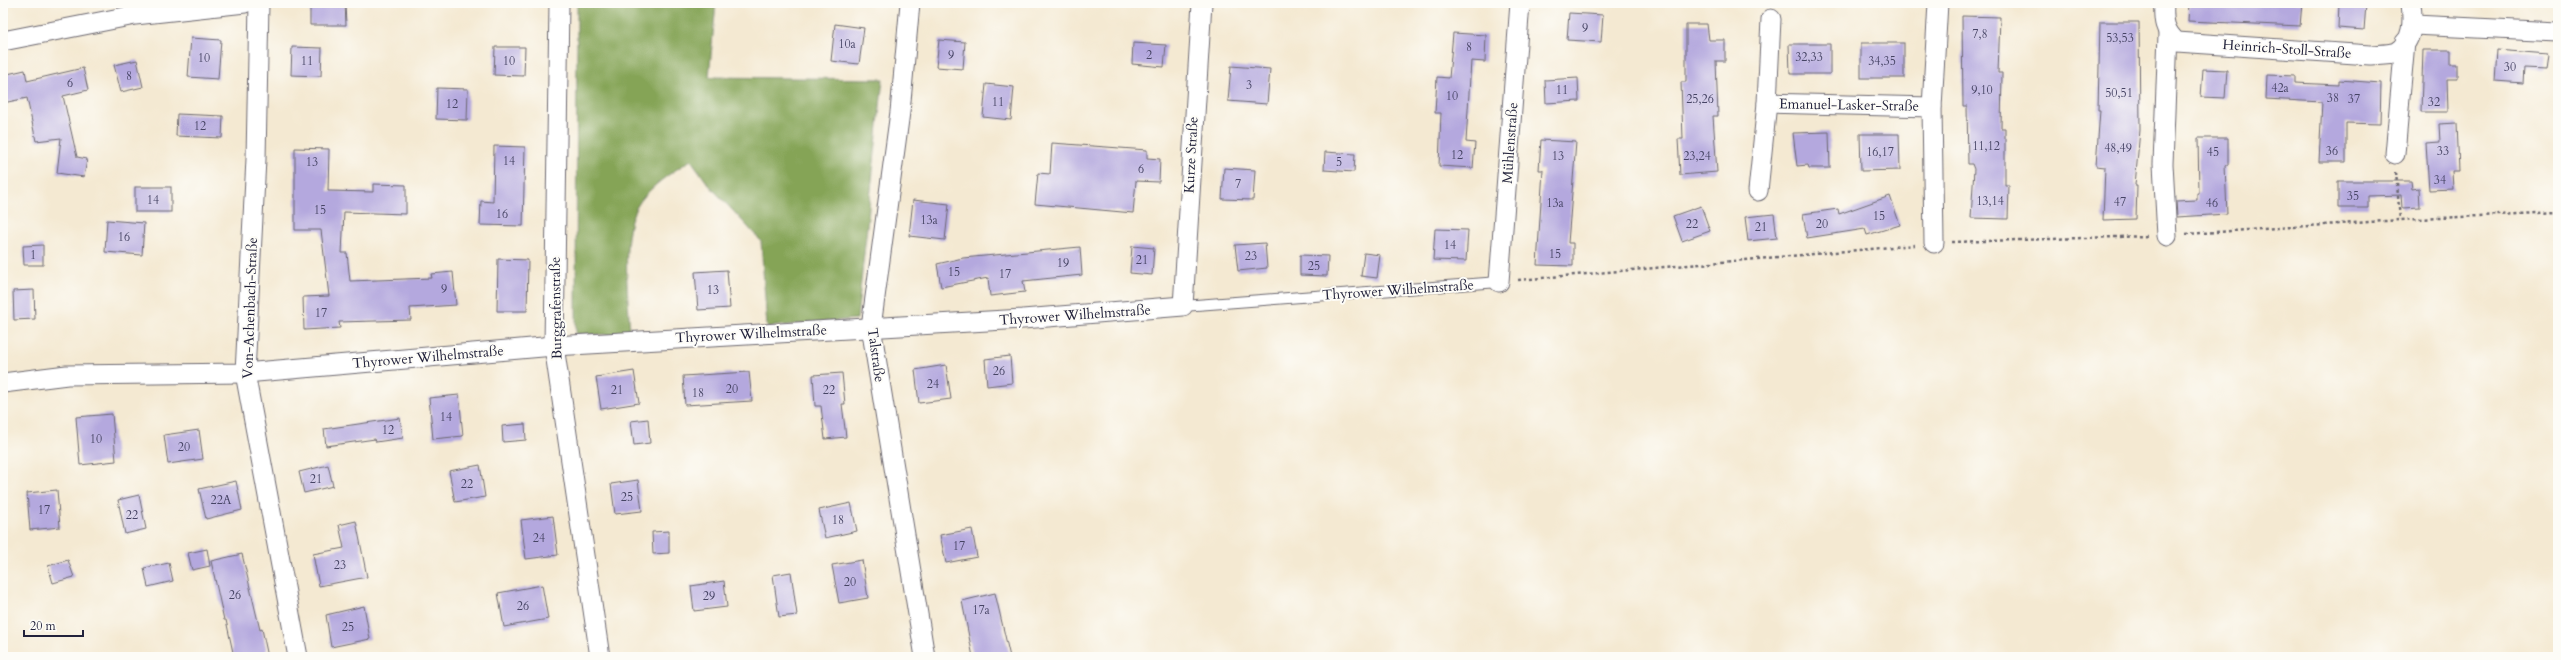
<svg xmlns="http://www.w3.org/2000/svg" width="2561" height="660" font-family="Cardo,serif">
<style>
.forest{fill:#85a457;stroke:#546349}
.building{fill:#b4a8de}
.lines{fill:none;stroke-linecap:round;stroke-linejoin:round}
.service-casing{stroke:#6c6870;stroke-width:12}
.minor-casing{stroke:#6c6870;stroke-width:21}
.path{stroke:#6c6870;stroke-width:2.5;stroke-dasharray:3 3;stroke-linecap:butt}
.service{stroke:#fff;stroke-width:10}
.minor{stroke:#fff;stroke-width:19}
.labels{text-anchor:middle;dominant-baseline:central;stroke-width:4;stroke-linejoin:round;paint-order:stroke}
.number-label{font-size:12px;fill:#464464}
.street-label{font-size:14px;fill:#22223b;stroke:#fdfcf7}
</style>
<rect width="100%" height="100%" fill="#fdfcf7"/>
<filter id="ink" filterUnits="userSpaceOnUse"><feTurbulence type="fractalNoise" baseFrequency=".025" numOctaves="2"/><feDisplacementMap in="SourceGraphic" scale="8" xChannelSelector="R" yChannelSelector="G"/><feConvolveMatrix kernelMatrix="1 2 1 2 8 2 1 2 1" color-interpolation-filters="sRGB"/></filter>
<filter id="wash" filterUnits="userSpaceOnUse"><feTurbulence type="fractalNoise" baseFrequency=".012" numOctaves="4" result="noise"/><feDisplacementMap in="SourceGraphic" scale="16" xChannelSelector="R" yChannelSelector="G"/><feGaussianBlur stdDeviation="0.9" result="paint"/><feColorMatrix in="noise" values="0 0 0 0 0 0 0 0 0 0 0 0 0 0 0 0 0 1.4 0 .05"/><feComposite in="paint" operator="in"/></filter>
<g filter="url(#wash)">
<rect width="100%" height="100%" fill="#f4e9d2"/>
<!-- forest -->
<path class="forest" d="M577,3H716L709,77L883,79L857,319L767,327L761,241L708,184L691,160C671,173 648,187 636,208C620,238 629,300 630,335L576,334Z"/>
<g id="blocks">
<!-- building -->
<g class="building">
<polygon points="310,3 345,3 346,25 310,25"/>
<polygon points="2189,3 2302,3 2300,26 2188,21"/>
<polygon points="2339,3 2366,4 2364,30 2338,28"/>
<polygon points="1569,13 1603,15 1601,42 1567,40"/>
<polygon points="1962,16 2000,17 1998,73 2002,73 2001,128 2005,128 2005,185 2009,185 2008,219 1971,218 1974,169 1972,164 1968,164 1967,106 1963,106"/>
<polygon points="2100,22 2139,22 2140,130 2135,185 2137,185 2136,219 2103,220 2105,167 2096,166 2100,110 2098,110"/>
<polygon points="835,24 864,28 859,64 831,61"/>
<polygon points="1686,24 1707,24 1709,40 1725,40 1725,61 1716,61 1718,116 1713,116 1717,172 1680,175 1678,139 1683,139 1681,82 1686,82"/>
<polygon points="1453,33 1486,35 1485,62 1471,61 1466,142 1475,143 1473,168 1439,166 1441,113 1435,113 1437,77 1449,78"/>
<polygon points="191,38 221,40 218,79 188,77"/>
<polygon points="939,40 965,42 963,69 936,67"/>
<polygon points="1133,43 1166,45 1164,67 1132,64"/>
<rect x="1861" y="43" width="43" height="35"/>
<polygon points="1789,44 1830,44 1830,74 1790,74"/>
<polygon points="292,47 322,48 321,76 291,75"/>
<polygon points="495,47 525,47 524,76 494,75"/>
<polygon points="2423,50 2451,50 2451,64 2457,64 2457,79 2447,79 2448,112 2421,112"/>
<polygon points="2497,50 2548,54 2546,69 2524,68 2523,83 2495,81"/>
<polygon points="137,60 143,87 121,92 114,65"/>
<polygon points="1231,66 1270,69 1267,104 1228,101"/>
<polygon points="83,68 88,90 63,96 77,157 87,159 84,177 57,173 61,138 36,141 27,98 3,103 3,75 25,70 27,81"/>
<polygon points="2203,69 2227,70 2225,98 2201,97"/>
<polygon points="2267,75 2295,76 2295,83 2339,85 2339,80 2381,83 2380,124 2346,123 2346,162 2319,162 2322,102 2266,99"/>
<polygon points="1578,78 1579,101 1546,103 1545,80"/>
<polygon points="986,84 1014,87 1011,120 983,117"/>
<polygon points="437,88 468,89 467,120 436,119"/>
<polygon points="177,114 223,116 222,138 176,136"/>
<polygon points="2457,123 2459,171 2452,171 2453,189 2429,190 2426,143 2440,142 2439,124"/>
<polygon points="1829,132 1830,168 1809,168 1808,165 1797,166 1793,133"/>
<polygon points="1860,134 1899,134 1900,170 1861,171"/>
<polygon points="2198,138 2228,138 2228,165 2225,165 2227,214 2177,217 2176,201 2197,200 2197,193 2199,193"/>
<polygon points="1541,140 1576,142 1568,243 1573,243 1573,266 1537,265 1543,170 1539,170"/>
<polygon points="1052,143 1147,150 1147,158 1160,159 1159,182 1136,181 1133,213 1035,204 1038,173 1050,174"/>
<polygon points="494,146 525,147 523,226 480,225 481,201 493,202"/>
<polygon points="295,148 329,149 328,191 373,192 373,184 406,185 406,214 344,212 342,253 347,253 350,281 432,278 431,274 453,272 456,305 410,308 411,320 339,322 340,328 304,330 303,297 329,296 321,230 295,230"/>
<polygon points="1325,152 1355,154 1354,172 1324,170"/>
<polygon points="1224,168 1255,170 1253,200 1222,199"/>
<polygon points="2338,181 2411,181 2412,189 2419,188 2420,207 2402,208 2401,195 2368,196 2368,208 2338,208"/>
<rect x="135" y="187" width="36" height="25"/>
<polygon points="1890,196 1900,225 1867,235 1865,229 1807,238 1803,214 1838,209 1839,214"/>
<polygon points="913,200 949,204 945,240 909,236"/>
<polygon points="1701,206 1710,231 1682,241 1673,216"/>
<polygon points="1774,214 1777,238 1748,241 1745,217"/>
<polygon points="107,220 144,223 142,255 105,252"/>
<polygon points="1435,229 1468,230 1466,261 1433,260"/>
<polygon points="1265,243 1267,268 1238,271 1235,245"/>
<polygon points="43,245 43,265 24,265 23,246"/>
<polygon points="1132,246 1154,248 1152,275 1130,273"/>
<polygon points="1080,247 1082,275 1023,281 1025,292 990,296 988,278 941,287 937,264 963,258"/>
<polygon points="1364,253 1380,255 1377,278 1361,276"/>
<polygon points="1300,255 1328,256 1327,276 1300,275"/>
<polygon points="498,259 528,260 527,311 497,311"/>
<polygon points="727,270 730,308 698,310 695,272"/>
<polygon points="34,290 35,319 14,320 13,291"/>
<polygon points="1010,356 1012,383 987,386 985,359"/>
<polygon points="946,365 951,399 919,403 915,370"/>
<polygon points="634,371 639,403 601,409 596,377"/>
<polygon points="749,372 752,401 685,405 683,376"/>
<polygon points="842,373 845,404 842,404 846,437 825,439 821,406 815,406 813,375"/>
<polygon points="459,395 463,436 433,439 429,398"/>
<polygon points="112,414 116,461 80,465 76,417"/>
<polygon points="400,418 403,438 376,442 375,439 326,446 324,429"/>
<polygon points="648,419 650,443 634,445 631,421"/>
<polygon points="525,424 526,440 503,442 502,426"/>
<polygon points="199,430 203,459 168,464 164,435"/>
<polygon points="328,465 333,486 304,493 299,472"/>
<polygon points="480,465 485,497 455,502 449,471"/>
<polygon points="638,480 642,511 615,514 611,484"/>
<polygon points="236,481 242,510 206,519 199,489"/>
<polygon points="57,490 60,527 30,530 27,493"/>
<polygon points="139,495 146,529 125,534 118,500"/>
<polygon points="851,503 857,531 825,538 819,510"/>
<polygon points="553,516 558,555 526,559 521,520"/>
<polygon points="356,521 367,577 319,586 313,554 344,548 339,525"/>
<polygon points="972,529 977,557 946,563 940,535"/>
<polygon points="669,531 669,553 653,554 652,532"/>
<polygon points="207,549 210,566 192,570 188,553"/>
<polygon points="242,554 260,630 262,629 268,657 234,657 226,620 224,620 211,561"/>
<polygon points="68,560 74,577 53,583 48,566"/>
<polygon points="862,560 868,598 839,603 832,565"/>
<polygon points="169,563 173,581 148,587 144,568"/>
<polygon points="791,572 797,615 779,617 773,575"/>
<polygon points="724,581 727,607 694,611 691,586"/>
<polygon points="542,585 548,619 504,627 498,593"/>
<polygon points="995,593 1010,657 973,657 962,601"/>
<polygon points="364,606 370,639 331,647 326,615"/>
</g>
</g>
</g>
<g filter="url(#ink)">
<use href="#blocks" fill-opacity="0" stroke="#6c6870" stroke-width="1"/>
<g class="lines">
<!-- service casing -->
<g class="service-casing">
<polyline id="service" points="1183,306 1499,282"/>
</g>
<!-- minor casing -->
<g class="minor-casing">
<g id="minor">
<polyline points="259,3 256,159 245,373 298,657"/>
<polyline points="559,3 554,346 600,657"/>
<polyline points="910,3 900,112 871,327 925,657"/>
<path d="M2164,3C2163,20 2164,31 2177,42L2370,55C2377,54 2389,55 2396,52C2414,41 2413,20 2411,3"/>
<polyline points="2414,25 2558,32"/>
<polyline points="3,41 135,15 245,3"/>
<polyline points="1767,103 1932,107"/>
<polyline points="2395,154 2405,42"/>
<polyline points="1758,191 1767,103 1771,19"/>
<polyline points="2167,236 2163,164 2168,34"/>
<polyline points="1934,243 1932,107 1938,3"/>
<polyline points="1499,282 1520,3"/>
<polyline points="3,383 67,375 245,373 554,346 1023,319 1183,306 1202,3"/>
</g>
</g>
<!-- path -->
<g class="path">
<polyline points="2396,172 2400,220"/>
<polyline points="2186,234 2400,220 2558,212"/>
<polyline points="1952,242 2149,236"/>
<polyline points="1518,280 1915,245"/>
</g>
<!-- service -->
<use href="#service" class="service"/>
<!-- minor -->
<use href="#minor" class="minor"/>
</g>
</g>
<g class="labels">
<!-- number labels -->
<g class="number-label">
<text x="1585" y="28">9</text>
<text x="1980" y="34">7,8</text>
<text x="2120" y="38">53,53</text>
<text x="847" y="44">10a</text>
<text x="1469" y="47">8</text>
<text x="951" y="55">9</text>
<text x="1149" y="55">2</text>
<text x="1809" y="57">32,33</text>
<text x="204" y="58">10</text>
<text x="307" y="61">11</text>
<text x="509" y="61">10</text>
<text x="1882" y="61">34,35</text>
<text x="2510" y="67">30</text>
<text x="129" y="76">8</text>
<text x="70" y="83">6</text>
<text x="1249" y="85">3</text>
<text x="2280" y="88">42a</text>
<text x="1562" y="90">11</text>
<text x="1982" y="90">9,10</text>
<text x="2119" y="93">50,51</text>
<text x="1452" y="96">10</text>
<text x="2333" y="98">38</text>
<text x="1700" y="99">25,26</text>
<text x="2354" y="99">37</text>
<text x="998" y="102">11</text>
<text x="2434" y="102">32</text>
<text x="452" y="104">12</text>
<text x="200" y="126">12</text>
<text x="1986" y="146">11,12</text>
<text x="2118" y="148">48,49</text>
<text x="2332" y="151">36</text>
<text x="2443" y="151">33</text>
<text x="1880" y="152">16,17</text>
<text x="2213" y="152">45</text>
<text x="1457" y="155">12</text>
<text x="1558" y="156">13</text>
<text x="1697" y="156">23,24</text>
<text x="509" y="161">14</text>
<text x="312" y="162">13</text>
<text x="1339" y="162">5</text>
<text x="1141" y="169">6</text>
<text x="2440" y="180">34</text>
<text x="1238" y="184">7</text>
<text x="2353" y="196">35</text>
<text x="153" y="200">14</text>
<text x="1990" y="201">13,14</text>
<text x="2120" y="202">47</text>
<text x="1555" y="203">13a</text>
<text x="2212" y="203">46</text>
<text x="320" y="210">15</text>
<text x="502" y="214">16</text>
<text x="1879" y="216">15</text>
<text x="929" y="220">13a</text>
<text x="1692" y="224">22</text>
<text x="1822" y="224">20</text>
<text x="1761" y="227">21</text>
<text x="124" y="237">16</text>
<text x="1450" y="245">14</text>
<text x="1555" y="254">15</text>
<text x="33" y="255">1</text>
<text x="1251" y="256">23</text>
<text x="1142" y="260">21</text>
<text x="1063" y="263">19</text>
<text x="1314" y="266">25</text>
<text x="954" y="272">15</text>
<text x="1005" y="274">17</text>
<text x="444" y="289">9</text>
<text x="713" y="290">13</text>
<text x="321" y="313">17</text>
<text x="999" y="371">26</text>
<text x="933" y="384">24</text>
<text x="732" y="389">20</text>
<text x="617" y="390">21</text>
<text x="829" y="390">22</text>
<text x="698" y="393">18</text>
<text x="446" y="417">14</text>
<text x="388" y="430">12</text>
<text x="96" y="439">10</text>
<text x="184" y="447">20</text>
<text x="316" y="479">21</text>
<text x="467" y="484">22</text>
<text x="627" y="497">25</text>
<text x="221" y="500">22A</text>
<text x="44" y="510">17</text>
<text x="132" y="515">22</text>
<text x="838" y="520">18</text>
<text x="539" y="538">24</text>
<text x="959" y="546">17</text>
<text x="340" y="565">23</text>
<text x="850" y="582">20</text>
<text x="235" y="595">26</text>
<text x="709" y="596">29</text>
<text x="523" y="606">26</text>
<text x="981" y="610">17a</text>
<text x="348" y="627">25</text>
</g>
<!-- street labels -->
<g class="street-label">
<text transform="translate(2287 49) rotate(4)">Heinrich-Stoll-Straße</text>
<text transform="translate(1849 105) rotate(1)">Emanuel-Lasker-Straße</text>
<text transform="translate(1510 143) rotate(-86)">Mühlenstraße</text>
<text transform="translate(1191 155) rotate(-87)">Kurze Straße</text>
<text transform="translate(1398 290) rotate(-4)">Thyrower Wilhelmstraße</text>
<text transform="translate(250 308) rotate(-88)">Von-Achenbach-Straße</text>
<text transform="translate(556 308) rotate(-91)">Burggrafenstraße</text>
<text transform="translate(1075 315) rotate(-4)">Thyrower Wilhelmstraße</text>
<text transform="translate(751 334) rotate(-3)">Thyrower Wilhelmstraße</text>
<text transform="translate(876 355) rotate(82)">Talstraße</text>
<text transform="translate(428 357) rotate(-5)">Thyrower Wilhelmstraße</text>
</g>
</g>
<!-- margin -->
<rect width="2561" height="660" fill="none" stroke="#fdfcf7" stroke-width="16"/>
<!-- scale -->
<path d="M24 630v6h59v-6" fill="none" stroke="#22223b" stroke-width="2"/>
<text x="30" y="630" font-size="12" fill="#22223b" stroke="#fdfcf7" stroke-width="3" paint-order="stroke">20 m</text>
</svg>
